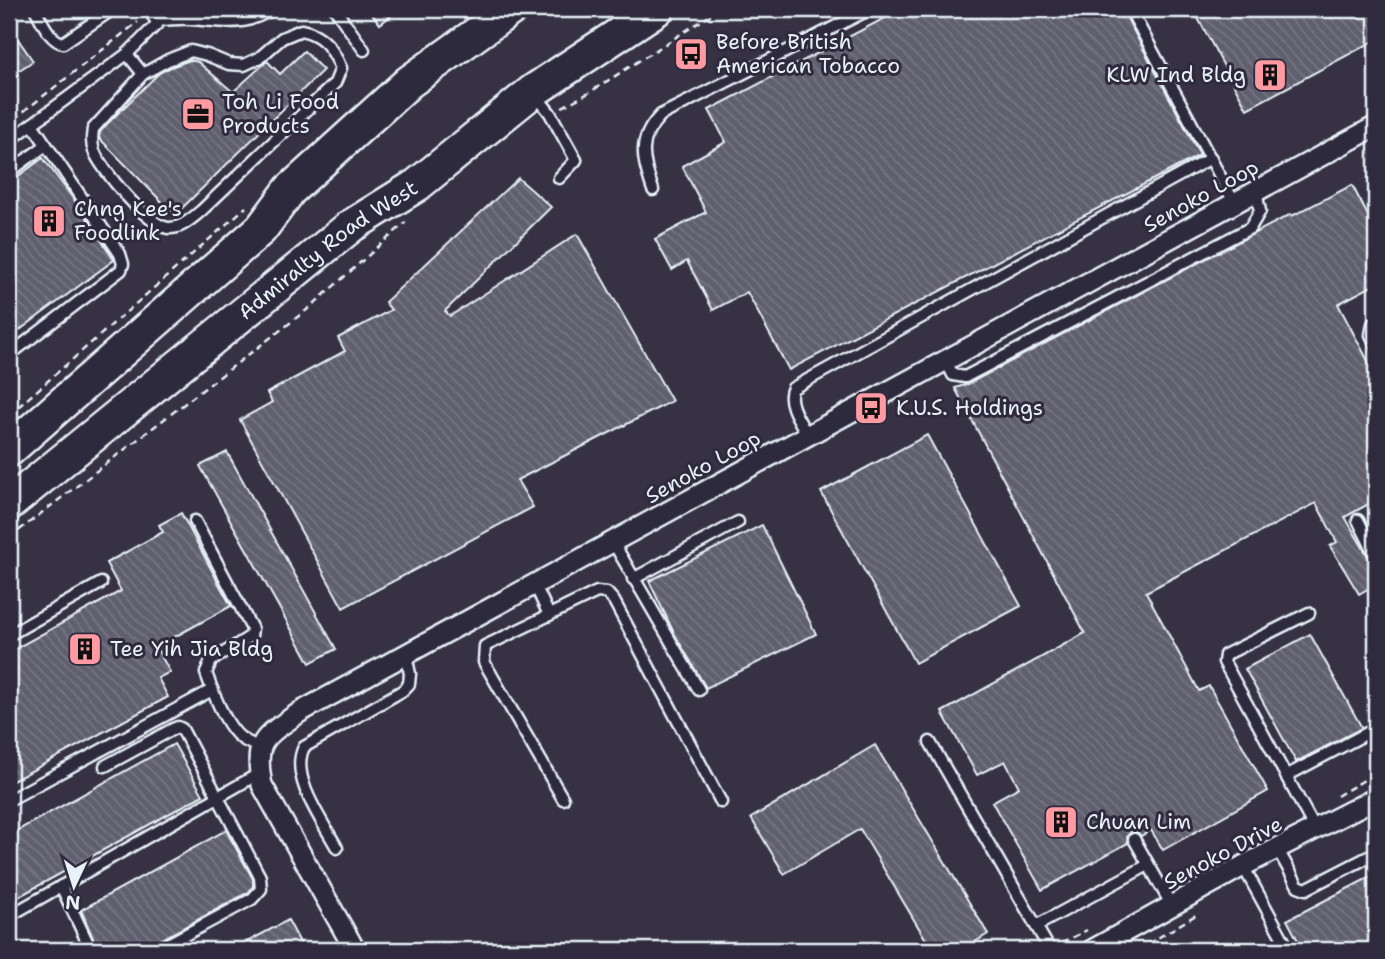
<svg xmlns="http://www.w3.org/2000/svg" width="1385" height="959" font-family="'Shantell Sans',sans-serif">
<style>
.building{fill:url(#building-back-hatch);stroke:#e8f1f8;stroke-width:2}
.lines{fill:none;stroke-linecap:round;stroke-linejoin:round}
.lane-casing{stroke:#e8f1f8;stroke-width:15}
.street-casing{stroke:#e8f1f8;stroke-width:24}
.primary-casing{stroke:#e8f1f8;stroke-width:37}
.path{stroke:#e8f1f8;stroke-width:2.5;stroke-dasharray:7 5;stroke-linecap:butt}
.lane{stroke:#2f2a3d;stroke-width:10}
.street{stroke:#2f2a3d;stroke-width:19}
.primary{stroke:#2f2a3d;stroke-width:32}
.labels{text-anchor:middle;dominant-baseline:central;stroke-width:6;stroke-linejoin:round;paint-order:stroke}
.poi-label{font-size:21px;fill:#e8f1f8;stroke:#2f2a3d;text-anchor:start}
.street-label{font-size:21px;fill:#e8f1f8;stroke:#2f2a3d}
</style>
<defs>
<pattern id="building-back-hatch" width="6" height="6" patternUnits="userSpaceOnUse" patternTransform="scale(1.75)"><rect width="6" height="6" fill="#605e6e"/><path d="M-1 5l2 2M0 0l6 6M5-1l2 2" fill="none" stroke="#777683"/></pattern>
</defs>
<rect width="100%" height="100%" fill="#363244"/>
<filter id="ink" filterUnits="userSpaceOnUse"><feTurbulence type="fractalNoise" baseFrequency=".0143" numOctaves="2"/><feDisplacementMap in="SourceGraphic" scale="14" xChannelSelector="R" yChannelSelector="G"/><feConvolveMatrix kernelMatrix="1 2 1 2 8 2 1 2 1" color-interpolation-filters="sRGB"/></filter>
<g filter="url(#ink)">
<!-- building -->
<g class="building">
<polygon points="368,9 400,9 380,24"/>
<polygon points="902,9 1122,9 1200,155 789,370 747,292 713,310 687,261 672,270 655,239 706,212 682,166 726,142 709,110"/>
<polygon points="1193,9 1376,9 1376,40 1247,109"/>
<polygon points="9,26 33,61 9,77"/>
<polygon points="304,51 323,70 175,215 99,138 100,132 107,124 159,73 171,67 190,60 198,62 233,92 267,61 280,74"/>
<polygon points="43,158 81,209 114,260 9,338 9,183"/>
<polygon points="518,178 551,207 445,311 450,316 577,234 672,401 517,480 533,507 343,608 240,420 272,402 267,393 345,351 338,338 391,310 385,302"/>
<polygon points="1352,185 1376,231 1376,284 1338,304 1376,376 1376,500 1345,517 1376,570 1376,584 1359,594 1330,546 1337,542 1316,503 1146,592 1199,691 1209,686 1268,791 1163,850 1151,830 1141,836 1137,832 1131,832 1127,836 1128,843 1042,890 992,802 1019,787 1005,761 977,775 942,712 1085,633 955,388 968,384 1291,214 1292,216"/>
<polygon points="927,435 1021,606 915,663 821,492"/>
<polygon points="227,452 336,649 310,663 200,466"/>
<polygon points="181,513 231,606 156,647 170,672 158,678 168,697 9,783 9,652 121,591 106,563 163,532 159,525"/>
<polygon points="762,525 816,634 706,688 674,633 649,581"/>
<polygon points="1310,634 1362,728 1296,762 1245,669"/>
<polygon points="174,744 203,795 9,902 9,835"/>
<polygon points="875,745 988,934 962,950 932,950 860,829 784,874 751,818"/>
<polygon points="226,830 253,879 253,886 249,892 142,950 98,950 81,910"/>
<polygon points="1376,874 1376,950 1303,950 1287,920"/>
<polygon points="288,920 304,950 232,950"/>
</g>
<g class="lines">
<!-- lane casing -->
<g class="lane-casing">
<g id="lane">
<path d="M35,9C42,21 49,40 63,43L113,9"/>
<polyline points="148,9 157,22"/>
<polyline points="335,9 364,50"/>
<polyline points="1130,9 1235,204"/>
<path d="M301,30C323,34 332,48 341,68L335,83L201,211C191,219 181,229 168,228C148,226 101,169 94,151C91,143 92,136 93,129L143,74L168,60L191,51L207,55L229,64L244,65L259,58L282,38Z"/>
<polyline points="127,54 143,74"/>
<polyline points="535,94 550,113 576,160 559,178"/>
<path d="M9,141L127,54L161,20C170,20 180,18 190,19C223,21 242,28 272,9"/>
<polyline points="9,172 46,145"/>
<path d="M653,190C643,160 636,140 661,115L870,9"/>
<polyline points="1376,323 1373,324 1371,335 1376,345"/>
<polyline points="9,355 121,270 123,264 120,254 32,124"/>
<polyline points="946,361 953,375 965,377 1250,228 1260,211 1256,192"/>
<path d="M808,436C801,423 785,402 793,388L1211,158"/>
<polyline points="1358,520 1376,556"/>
<path d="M195,521L252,629L251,636L211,661L206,673C212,690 226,727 241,738C246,742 254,745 261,748"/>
<polyline points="613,542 699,690"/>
<polyline points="633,579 738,522"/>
<polyline points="535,585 549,615"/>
<polyline points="1309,613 1225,655 1224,662 1315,829"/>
<polyline points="9,635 101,583"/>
<polyline points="930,742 1050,950"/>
<polyline points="105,766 173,729 178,727 182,729 260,877 261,889 252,899 157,950"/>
<polyline points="1286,776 1373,730"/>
<polyline points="563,799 484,662 485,646 597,592 607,593 614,601 721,802"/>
<polyline points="9,800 212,690"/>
<polyline points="1134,839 1172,906"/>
<path d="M337,848C322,820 289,777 304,747L402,691L409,684L410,674L406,655"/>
<polyline points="1278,850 1298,886 1306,889 1376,853"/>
<polyline points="1243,866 1289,950"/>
<polyline points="61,886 91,950"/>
<polyline points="9,916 260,773"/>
<polyline points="1036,926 1148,865"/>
</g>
</g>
<!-- street casing -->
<g class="street-casing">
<g id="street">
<path d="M355,950L262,785C253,739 265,737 300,712L1376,126"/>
<polyline points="1092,950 1243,866 1376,798"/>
</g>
</g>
<!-- primary casing -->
<g class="primary-casing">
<g id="primary">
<polyline points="9,450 261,229 290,190 409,82 511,9"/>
<path id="s1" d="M9,504L351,226L417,185L533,91L657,9"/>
</g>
</g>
<!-- path -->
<g class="path">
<polyline points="562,107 587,94 720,9"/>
<polyline points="14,119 138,22"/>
<polyline points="9,415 246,207"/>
<polyline points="9,538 308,309 406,222"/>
<polyline points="1337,796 1376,773"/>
<polyline points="1062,943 1087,930"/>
<polyline points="1138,950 1199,913"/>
</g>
<!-- lane -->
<use href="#lane" class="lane"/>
<!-- street -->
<use href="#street" class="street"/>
<!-- primary -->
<use href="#primary" class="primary"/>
</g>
</g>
<!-- icons -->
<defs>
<g id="bus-square" transform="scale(1.75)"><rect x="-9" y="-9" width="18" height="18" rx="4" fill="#ff9aa2" stroke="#2f2a3d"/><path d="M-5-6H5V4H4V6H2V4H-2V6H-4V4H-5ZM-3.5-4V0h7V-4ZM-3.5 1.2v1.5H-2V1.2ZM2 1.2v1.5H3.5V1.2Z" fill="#111"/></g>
<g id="building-square" transform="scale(1.75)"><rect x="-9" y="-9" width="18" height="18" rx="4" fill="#ff9aa2" stroke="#2f2a3d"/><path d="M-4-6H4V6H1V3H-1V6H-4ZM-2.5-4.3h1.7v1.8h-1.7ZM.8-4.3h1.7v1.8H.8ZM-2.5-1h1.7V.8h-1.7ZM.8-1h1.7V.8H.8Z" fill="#111"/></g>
<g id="office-square" transform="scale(1.75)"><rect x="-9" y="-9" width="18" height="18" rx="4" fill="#ff9aa2" stroke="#2f2a3d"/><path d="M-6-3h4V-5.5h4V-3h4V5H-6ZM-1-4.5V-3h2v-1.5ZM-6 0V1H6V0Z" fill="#111"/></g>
</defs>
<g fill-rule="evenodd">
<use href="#bus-square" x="691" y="54"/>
<use href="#building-square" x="1270" y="75"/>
<use href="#office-square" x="198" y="114"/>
<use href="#building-square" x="49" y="221"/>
<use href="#bus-square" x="871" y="408"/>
<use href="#building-square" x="85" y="649"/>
<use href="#building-square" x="1061" y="822"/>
</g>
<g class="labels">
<!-- poi labels -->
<g class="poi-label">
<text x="716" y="42">Before British<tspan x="716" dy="24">American Tobacco</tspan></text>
<text x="1246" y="75" text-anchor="end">KLW Ind Bldg</text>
<text x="222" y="102">Toh Li Food<tspan x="222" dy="24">Products</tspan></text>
<text x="74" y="209">Chng Kee's<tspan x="74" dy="24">Foodlink</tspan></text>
<text x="896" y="408">K.U.S. Holdings</text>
<text x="110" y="649">Tee Yih Jia Bldg</text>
<text x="1086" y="822">Chuan Lim</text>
</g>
<!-- street labels -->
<g class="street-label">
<text transform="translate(1201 196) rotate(-29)">Senoko Loop</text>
<text stroke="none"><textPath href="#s1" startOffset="408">Admiralty Road West</textPath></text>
<text transform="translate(703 467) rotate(-29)">Senoko Loop</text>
<text transform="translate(1223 853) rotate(-28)">Senoko Drive</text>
</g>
</g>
<!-- margin -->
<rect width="1385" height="959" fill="none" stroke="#2f2a3d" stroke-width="35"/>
<rect x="18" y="18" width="1350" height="924" fill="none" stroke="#e8f1f8" stroke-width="2.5" filter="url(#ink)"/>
<!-- north arrow -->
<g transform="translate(74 886) rotate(184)" stroke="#2f2a3d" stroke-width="5" paint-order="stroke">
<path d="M0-5L12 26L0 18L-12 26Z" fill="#e8f1f8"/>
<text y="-10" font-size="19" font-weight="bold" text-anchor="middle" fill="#e8f1f8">N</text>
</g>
</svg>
